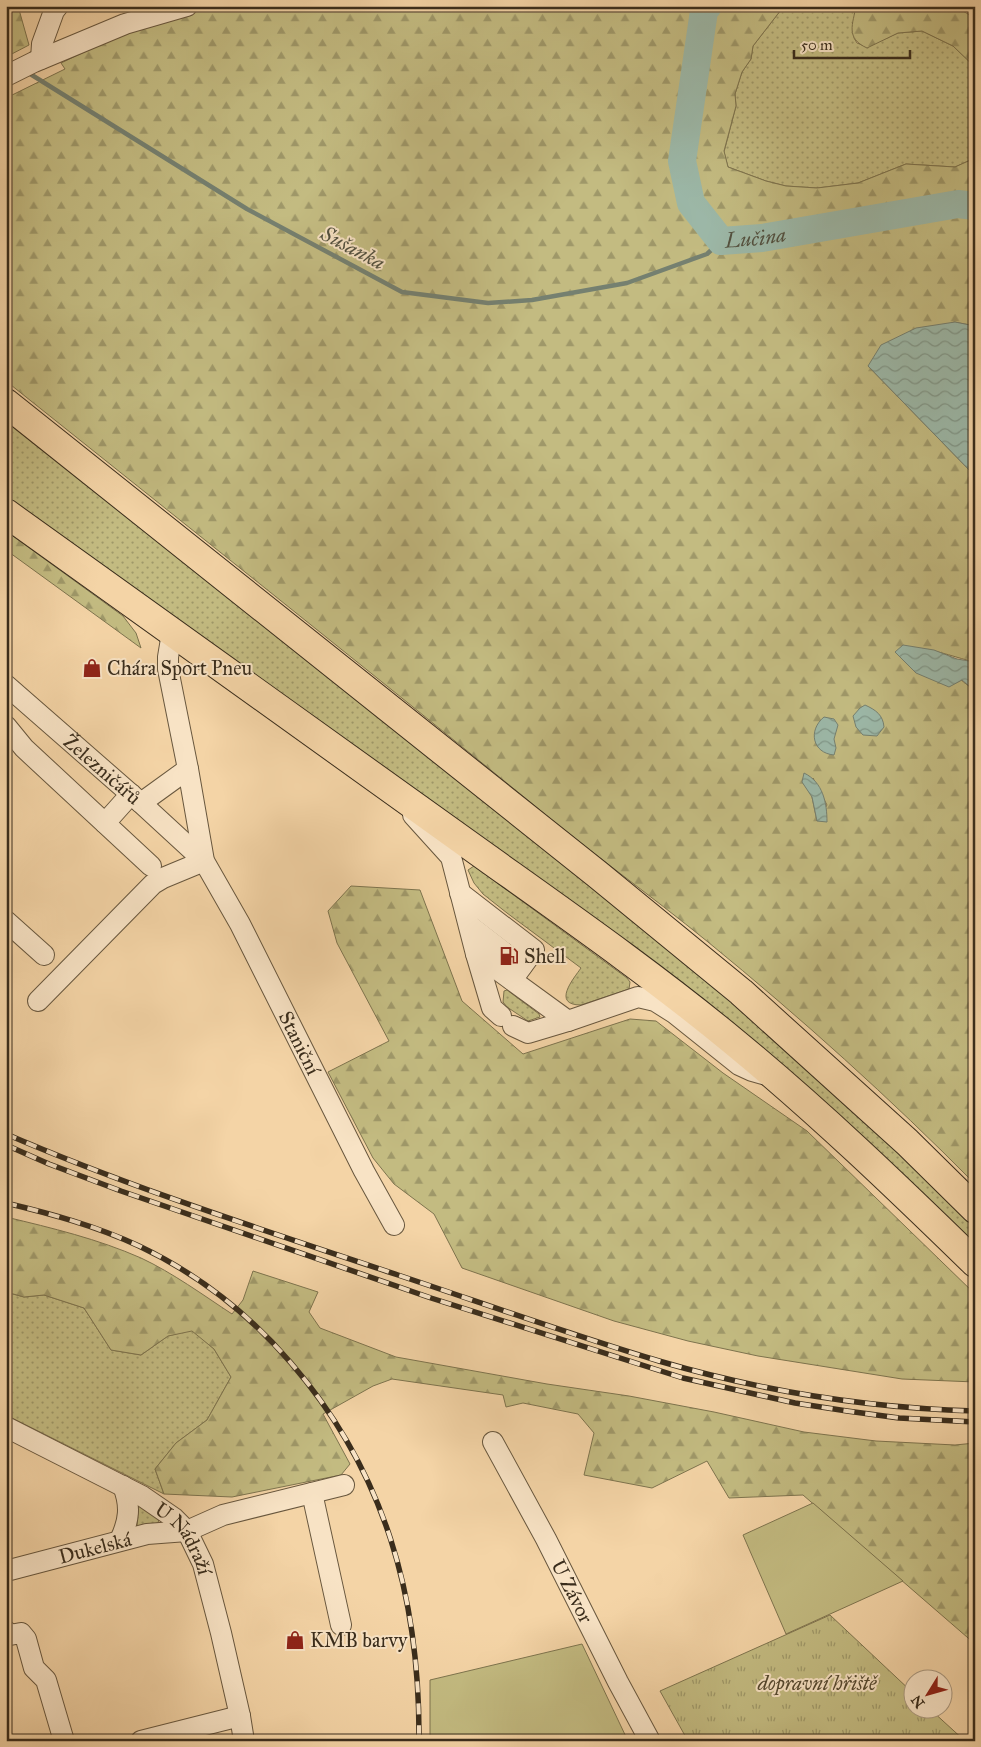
<svg xmlns="http://www.w3.org/2000/svg" width="981" height="1747" font-family="'IM FELL Great Primer',serif">
<style>
.grass{fill:url(#grass-dots);stroke:#7e744e}
.forest{fill:url(#forest-firs);stroke:#7e744e;fill-rule:evenodd}
.park{fill:url(#park-tufts);stroke:#7e744e}
.garden{fill:#c3bb81;stroke:#7e744e}
.water{fill:url(#water-waves);stroke:#758070}
.lines{fill:none;stroke-linecap:round;stroke-linejoin:round}
.stream{stroke:#758070;stroke-width:4.5}
.river{stroke:#9cb8a8;stroke-width:28}
.minor-casing{stroke:#68573e;stroke-width:22}
.highway-casing{stroke:#3a2d1c;stroke-width:30}
.minor{stroke:#f8e3c5;stroke-width:20}
.highway{stroke:#f4d4a6;stroke-width:28}
.rail-casing{stroke:#3a2d1c;stroke-width:5.5}
.rail{stroke:#f8e3c5;stroke-width:4;stroke-dasharray:11;stroke-linecap:butt}
.labels{text-anchor:middle;dominant-baseline:central;stroke-width:4;stroke-linejoin:round;paint-order:stroke}
.poi-label{font-size:20px;fill:#3a2d1c;stroke:#f8e3c5;text-anchor:start}
.street-label{font-size:20px;fill:#3a2d1c;stroke:#f8e3c5}
.park-label{font-size:20px;font-style:italic;fill:#554930;stroke:#f8e3c5}
.water-label{font-size:21px;font-style:italic;fill:#52503f;stroke:#f8e3c5}
</style>
<defs>
<pattern id="grass-dots" width="8" height="8" patternUnits="userSpaceOnUse" patternTransform="scale(1.25)"><rect width="8" height="8" fill="#c3bb81"/><path d="M2 2h.1M6 6h.1" fill="none" stroke="#9f9869" stroke-width="1.8" stroke-linecap="round"/></pattern>
<pattern id="forest-firs" width="22" height="20" patternUnits="userSpaceOnUse" patternTransform="scale(1.25)"><rect width="22" height="20" fill="#c3bb81"/><path d="M5 1l3.5 6h-7zM16 11l3.5 6h-7z" fill="#9f9869"/></pattern>
<pattern id="park-tufts" width="24" height="20" patternUnits="userSpaceOnUse" patternTransform="scale(1.25)"><rect width="24" height="20" fill="#c3bb81"/><path d="M3 7l-1-3M5 7V3M7 7l1-3M15 17l-1-3M17 17v-4M19 17l1-3" fill="none" stroke="#9f9869"/></pattern>
<pattern id="water-waves" width="16" height="10" patternUnits="userSpaceOnUse" patternTransform="scale(1.25)"><rect width="16" height="10" fill="#9cb8a8"/><path d="M0 5q4-4 8 0t8 0" fill="none" stroke="#809688"/></pattern>
</defs>
<rect width="100%" height="100%" fill="#f4d4a6"/>
<filter id="stains"><feTurbulence type="fractalNoise" baseFrequency=".004" numOctaves="4"/><feColorMatrix values="0 0 0 0 .2 0 0 0 0 .09 0 0 0 0 .02 0 0 0 .5 -.17"/></filter>
<radialGradient id="worn" r=".72"><stop offset=".6" stop-color="#630" stop-opacity="0"/><stop offset="1" stop-color="#630" stop-opacity=".3"/></radialGradient>
<!-- grass -->
<g class="grass">
<polygon points="784,6 856,6 854,38 857,43 867,47 898,33 922,31 953,46 975,67 975,158 955,167 906,164 858,183 817,188 786,186 766,181 728,167 724,152 736,106 735,94 742,72 751,59 753,46"/>
<polygon points="6,415 667,943 961,1209 975,1223 975,1250 882,1159 6,503"/>
<path d="M474,866L627,978L630,982L629,989L581,1005C551,1005 574,978 581,968L507,913L483,894L474,883L468,870Z"/>
<polygon points="507,990 539,1014 540,1017 528,1021 507,1007 503,1002 504,991"/>
<polygon points="6,1292 24,1297 44,1295 84,1308 111,1350 141,1355 168,1336 192,1330 214,1349 231,1377 207,1420 176,1443 155,1469 164,1494 6,1415"/>
<polygon points="139,1505 159,1519 158,1523 137,1527 138,1506"/>
</g>
<!-- forest -->
<g class="forest">
<polygon points="6,6 18,6 29,45 6,57"/>
<path d="M250,6H784L753,46L751,59L742,72L735,94L736,106L724,151L728,167L766,181L786,186L817,188L858,183L906,164L955,167L975,158V326L954,322L868,366L975,476V662C957,658 940,651 922,649L975,691V1184C890,1098 801,1018 708,942C649,894 587,850 529,801C356,660 181,521 6,381V98L65,69L61,63L122,34L198,11ZM813,778L827,805L817,821L812,797Z"/>
<path d="M856,6H954L975,18V67L953,46L922,31L898,33L867,48C845,38 853,24 856,6Z"/>
<polygon points="6,531 123,616 136,633 141,648 6,550"/>
<polygon points="351,886 420,890 462,1001 523,1054 630,1019 656,1021 723,1073 807,1131 975,1294 975,1382 902,1379 758,1356 688,1341 614,1321 462,1268 434,1214 394,1184 373,1158 328,1072 389,1041 337,943 328,911"/>
<path d="M6,1217C52,1228 98,1239 141,1258C173,1273 203,1295 232,1314L243,1300L253,1271L318,1292L309,1312L320,1328L396,1357L547,1384L629,1396L714,1412L804,1432L876,1441L955,1445L975,1443V1644L803,1495L729,1498L707,1461L652,1488L584,1475L594,1433L578,1414L523,1403L506,1407L503,1395L392,1379L373,1386L323,1414L350,1464L341,1475L232,1497L164,1494L155,1469L176,1443L207,1420L231,1377L214,1349L192,1331L168,1336L141,1355L111,1350L84,1308L44,1295L24,1297L6,1292Z"/>
</g>
<!-- park -->
<polygon class="park" points="830,1615 913,1693 914,1710 931,1710 965,1741 688,1741 660,1691"/>
<!-- garden -->
<g class="garden">
<polygon points="813,1503 903,1581 786,1634 743,1535"/>
<polygon points="582,1644 628,1741 430,1741 430,1680"/>
</g>
<!-- water -->
<g class="water">
<polygon points="673,165 696,188 678,199"/>
<polygon points="955,322 975,326 975,476 868,366 881,345 916,328"/>
<polygon points="903,645 934,650 957,659 975,662 975,691 962,680 949,687 916,673 895,652"/>
<path d="M865,705C876,710 883,715 884,727L877,736L863,735L856,727L853,716L860,708Z"/>
<path d="M824,717L834,719L838,725L834,739L836,748L834,755C812,753 808,730 824,717Z"/>
<path d="M804,773C823,782 827,803 827,822L817,821L812,797L802,782Z"/>
</g>
<g class="lines">
<!-- stream -->
<g class="stream">
<polyline points="6,60 16,66"/>
<polyline points="27,72 247,209 402,292 488,303 532,300 627,283 707,254 721,241"/>
</g>
<!-- river -->
<path class="river" id="s1" d="M708,6L704,11L682,161L691,203L721,241L762,238L958,204L975,206"/>
<!-- minor casing -->
<g class="minor-casing">
<g id="minor">
<polyline points="41,59 42,44 54,11 58,6"/>
<polyline points="6,76 34,62 125,24 187,6"/>
<path id="s2" d="M6,685L141,803L188,769L168,669V657L172,633"/>
<polyline points="6,726 24,748 151,866"/>
<path id="s3" d="M188,769L204,861L240,924L364,1171L394,1225"/>
<polyline points="413,815 451,857 476,954 568,1021 638,997 655,1001 674,1013 739,1065 752,1071 766,1075"/>
<polyline points="105,823 131,794"/>
<polyline points="460,893 534,950 512,980"/>
<polyline points="6,921 44,955"/>
<polyline points="469,925 522,966"/>
<polyline points="476,954 492,1008 501,1016"/>
<polyline points="38,1001 153,884 163,878 204,861 141,803"/>
<polyline points="513,1026 528,1033 568,1021"/>
<path id="s4" d="M6,1427L142,1496L174,1518L187,1531L203,1564L221,1633L240,1716L244,1741"/>
<path id="s5" d="M493,1442L546,1539L618,1682L650,1741"/>
<polyline points="312,1493 341,1625"/>
<path d="M120,1540C129,1521 131,1506 123,1486"/>
<path id="s6" d="M6,1571L147,1534L187,1531L223,1515L344,1485"/>
<polyline points="6,1631 10,1635 21,1633 26,1639 34,1668 46,1680 64,1741"/>
<polyline points="141,1741 240,1716"/>
</g>
</g>
<!-- highway casing -->
<g class="highway-casing">
<g id="highway">
<polyline points="6,403 597,874 741,992 907,1142 975,1209"/>
<path d="M6,513C158,622 310,731 462,840C554,906 647,970 734,1042C819,1112 897,1187 975,1263"/>
</g>
</g>
<!-- minor -->
<use href="#minor" class="minor"/>
<!-- highway -->
<use href="#highway" class="highway"/>
<!-- rail casing -->
<g class="rail-casing">
<g id="rail">
<path d="M6,1134C134,1189 267,1231 398,1275C485,1304 572,1335 659,1361C761,1391 868,1408 975,1411"/>
<polyline points="6,1145 49,1164 121,1191 431,1298 683,1378 795,1403 847,1411 899,1418 975,1422"/>
<path d="M6,1203C52,1214 96,1226 139,1246C198,1274 249,1314 291,1363C385,1472 420,1598 419,1741"/>
</g>
</g>
<!-- rail -->
<use href="#rail" class="rail"/>
</g>
<!-- icons -->
<defs>
<g id="shop-bare" transform="scale(1.5)"><path d="M-5-2.5h2.3a2.7 3.5 0 0 1 5.4 0H5L5.5 6h-11ZM-1.5-2.5h3a1.5 2.3 0 0 0-3 0Z" fill="#8f2418" stroke="#f8e3c5" stroke-width="2.5" paint-order="stroke"/></g>
<g id="fuel-bare" transform="scale(1.5)"><path d="M-5.5-6h7V0h2V4h1.3V-2.5L3-4.5l.8-.8L6-3V5H2.5V1h-1V6h-7ZM-4.2-4.7v3.2H.2V-4.7Z" fill="#8f2418" stroke="#f8e3c5" stroke-width="2.5" paint-order="stroke"/></g>
</defs>
<g fill-rule="evenodd">
<use href="#shop-bare" x="92" y="668"/>
<use href="#fuel-bare" x="509" y="956"/>
<use href="#shop-bare" x="295" y="1640"/>
</g>
<g class="labels">
<!-- poi labels -->
<g class="poi-label">
<text x="107" y="668">Chára Sport Pneu</text>
<text x="524" y="956">Shell</text>
<text x="310" y="1640">KMB barvy</text>
</g>
<!-- street labels -->
<g class="street-label">
<text stroke="none"><textPath href="#s2" startOffset="128">Železničářů</textPath></text>
<text stroke="none"><textPath href="#s3" startOffset="299">Staniční</textPath></text>
<text stroke="none"><textPath href="#s4" startOffset="214">U Nádraží</textPath></text>
<text stroke="none"><textPath href="#s6" startOffset="92">Dukelská</textPath></text>
<text stroke="none"><textPath href="#s5" startOffset="169">U Závor</textPath></text>
</g>
<!-- park labels -->
<g class="park-label">
<text x="817" y="1683">dopravní hřiště</text>
</g>
<!-- water labels -->
<g class="water-label">
<text stroke="none"><textPath href="#s1" startOffset="284">Lučina</textPath></text>
<text transform="translate(353 248) rotate(28)">Sušanka</text>
</g>
</g>
<!-- margin -->
<rect width="981" height="1747" fill="none" stroke="#f4d4a6" stroke-width="25"/>
<rect x="8" y="8" width="966" height="1732" fill="none" stroke="#3a2d1c" stroke-width="2.5"/>
<rect x="12" y="12" width="956" height="1722" fill="none" stroke="#3a2d1c"/>
<!-- north arrow -->
<g transform="translate(928 1694) rotate(233)"><circle r="24" fill="#f8e3c5" stroke="#ac9a81"/>
<path d="M0-4L9 19L0 12L-9 19Z" fill="#8f2418"/>
<text y="-8" font-size="14" font-weight="bold" text-anchor="middle" fill="#3a2d1c">N</text>
</g>
<!-- scale -->
<path d="M794 50v8h116v-8" fill="none" stroke="#3a2d1c" stroke-width="2.5"/>
<text x="801" y="50" font-size="15" fill="#3a2d1c" stroke="#f8e3c5" stroke-width="4" paint-order="stroke">50 m</text>
<rect width="100%" height="100%" filter="url(#stains)"/>
<rect width="100%" height="100%" fill="url(#worn)"/>
</svg>
